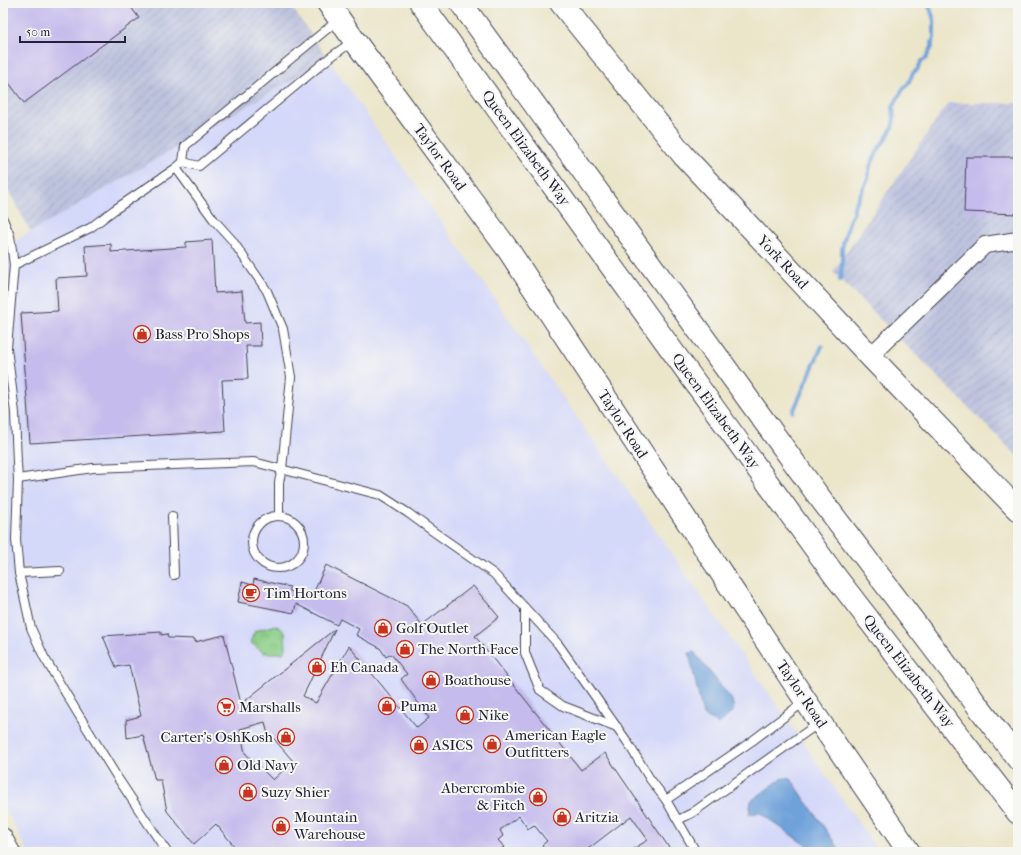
<svg xmlns="http://www.w3.org/2000/svg" width="1021" height="855" font-family="'IM FELL French Canon',serif">
<style>
.built{fill:#d4d8f9}
.industrial{fill:url(#industrial-furrows)}
.park{fill:url(#park-crowns);stroke:#567860}
.water{fill:#6fa2da;stroke:#48628a}
.lines{fill:none;stroke-linecap:round;stroke-linejoin:round}
.stream{stroke:#6fa2da;stroke-width:4}
.building{fill:#c5bbec;fill-rule:evenodd}
.service-casing{stroke:#403f50;stroke-width:10}
.minor-casing{stroke:#403f50;stroke-width:18}
.secondary-casing{stroke:#403f50;stroke-width:24}
.motorway-casing{stroke:#403f50;stroke-width:24}
.service{stroke:#fff;stroke-width:8}
.minor{stroke:#fff;stroke-width:16}
.secondary{stroke:#fff;stroke-width:22}
.motorway{stroke:#fff;stroke-width:22}
.labels{text-anchor:middle;dominant-baseline:central;stroke-width:4;stroke-linejoin:round;paint-order:stroke}
.street-label{font-size:15px;fill:#22223b;stroke:#f6f6f2}
.poi-label{font-size:15px;fill:#22223b;stroke:#f6f6f2;text-anchor:start}
</style>
<defs>
<pattern id="industrial-furrows" width="10" height="10" patternUnits="userSpaceOnUse"><rect width="10" height="10" fill="#bdc3de"/><path d="M-1 1l2-2M0 10L10 0M9 11l2-2" fill="none" stroke="#a2a7bf"/></pattern>
<pattern id="park-crowns" width="20" height="18" patternUnits="userSpaceOnUse"><rect width="20" height="18" fill="#8acd86"/><path d="M2 6a3 3 0 1 1 6 0M12 15a3 3 0 1 1 6 0" fill="none" stroke="#77b075"/></pattern>
</defs>
<rect width="100%" height="100%" fill="#f6f6f2"/>
<filter id="ink" filterUnits="userSpaceOnUse"><feTurbulence type="fractalNoise" baseFrequency=".025" numOctaves="2"/><feDisplacementMap in="SourceGraphic" scale="8" xChannelSelector="R" yChannelSelector="G"/><feConvolveMatrix kernelMatrix="1 2 1 2 8 2 1 2 1" color-interpolation-filters="sRGB"/></filter>
<filter id="wash" filterUnits="userSpaceOnUse"><feTurbulence type="fractalNoise" baseFrequency=".012" numOctaves="4" result="noise"/><feDisplacementMap in="SourceGraphic" scale="16" xChannelSelector="R" yChannelSelector="G"/><feGaussianBlur stdDeviation="0.9" result="paint"/><feColorMatrix in="noise" values="0 0 0 0 0 0 0 0 0 0 0 0 0 0 0 0 0 1.4 0 .05"/><feComposite in="paint" operator="in"/></filter>
<g filter="url(#wash)">
<rect width="100%" height="100%" fill="#ebe5c9"/>
<!-- built -->
<polygon class="built" points="328,59 879,852 28,852 3,803 3,248"/>
<!-- industrial -->
<g class="industrial">
<polygon points="3,3 289,3 328,59 31,232 3,181"/>
<polygon points="948,103 1018,103 1018,457 833,272"/>
</g>
<!-- park -->
<polygon class="park" points="276,625 285,632 286,649 283,653 264,653 250,642 255,631"/>
<!-- water -->
<g class="water">
<polygon points="694,652 732,700 734,710 719,724 703,715 689,653"/>
<polygon points="785,778 791,779 839,849 838,852 815,852 759,812 749,815 751,801 781,779"/>
</g>
<g class="lines">
<!-- stream -->
<g class="stream">
<polyline points="840,280 842,267 842,248 850,219 854,212 854,207 868,179 870,166 880,147 887,137 892,128 894,119 893,107 903,89 908,84 913,73 917,70 922,61 926,58 932,47 932,42 934,38 934,20 930,8 926,3"/>
<polyline points="793,412 822,346"/>
</g>
</g>
<g id="blocks">
<!-- building -->
<g class="building">
<polygon points="3,3 128,3 139,18 24,103 3,75"/>
<polygon points="966,157 1018,157 1018,214 964,212"/>
<polygon points="212,240 215,293 242,291 245,323 260,322 261,346 246,346 248,379 222,380 225,431 30,443 21,313 58,311 56,278 87,276 85,246 111,244 111,252 186,247 186,242"/>
<path d="M326,565L407,606L422,625L473,586L499,617L475,636L581,770L605,753L672,852H628L648,840L631,816L584,852H548L542,845L547,841L534,825L528,829L519,816L500,830L503,836L498,840L504,847L497,852H239L216,824L194,844L167,811L161,780H155L143,735L127,738L126,720L141,716L129,665L116,667L103,636L161,632V635L167,634L168,638L195,639V642L224,635L241,704L335,629L303,696L316,703L349,646L417,728L429,718L401,679L407,674L391,654L386,657L380,648L356,635L359,629L340,619L337,625L296,604L294,613L238,602L242,582L253,585L254,579L290,587V591L312,596ZM265,722L267,731L293,761L273,780L245,753L240,729Z"/>
</g>
</g>
</g>
<g filter="url(#ink)">
<use href="#blocks" fill-opacity="0" stroke="#403f50" stroke-width="1"/>
<g class="lines">
<!-- service casing -->
<g class="service-casing">
<g id="service">
<polyline points="183,162 199,166 328,59 353,41"/>
<polyline points="176,168 214,220 232,240 267,291 283,329 291,377 282,469 279,482 279,515"/>
<polyline points="3,219 10,236 14,265 7,348 15,413 17,463 18,479 16,540 19,573 31,628 44,657 77,712 117,777 167,852"/>
<polyline points="14,265 90,228 114,210 176,168 183,162 185,146 338,20"/>
<polyline points="18,479 93,468 254,462 380,495 408,513 434,532 494,574 558,644 626,740 650,779 666,800 696,852"/>
<circle cx="278" cy="542" r="26"/>
<polyline points="172,516 174,575"/>
<polyline points="19,573 60,571"/>
<polyline points="525,608 525,653 540,690 563,706 617,727"/>
<polyline points="666,800 752,741 805,701"/>
<polyline points="678,820 692,813 819,723"/>
</g>
</g>
<!-- minor casing -->
<g class="minor-casing">
<g id="minor">
<polyline points="870,356 985,245 1018,240"/>
<polyline points="3,836 12,852"/>
</g>
</g>
<!-- secondary casing -->
<g class="secondary-casing">
<g id="secondary">
<polyline points="328,3 354,40 509,251 805,700 909,852"/>
<polyline points="561,3 684,156 870,356 1018,510"/>
</g>
</g>
<!-- motorway casing -->
<g class="motorway-casing">
<g id="motorway">
<polyline points="421,3 835,576 1018,813"/>
<polyline points="461,3 817,494 1018,759"/>
</g>
</g>
<!-- service -->
<use href="#service" class="service"/>
<!-- minor -->
<use href="#minor" class="minor"/>
<!-- secondary -->
<use href="#secondary" class="secondary"/>
<!-- motorway -->
<use href="#motorway" class="motorway"/>
</g>
</g>
<!-- icons -->
<defs>
<g id="shop-ring" transform="scale(0.9)"><circle r="9.5" fill="#f6f6f2" stroke="#c8321e" stroke-width="1.5"/><path d="M-5-2.5h2.3a2.7 3.5 0 0 1 5.4 0H5L5.5 6h-11ZM-1.5-2.5h3a1.5 2.3 0 0 0-3 0Z" fill="#c8321e"/></g>
<g id="cafe-ring" transform="scale(0.9)"><circle r="9.5" fill="#f6f6f2" stroke="#c8321e" stroke-width="1.5"/><path d="M-5.5-4.5H6V0H3Q3 3.5 0 3.5H-2.5Q-5.5 3.5-5.5 0ZM3-3.2v2h1.7v-2ZM-6 4.5H4V6H-6Z" fill="#c8321e"/></g>
<g id="supermarket-ring" transform="scale(0.9)"><circle r="9.5" fill="#f6f6f2" stroke="#c8321e" stroke-width="1.5"/><path d="M-6-5.5h2.5l.6 2H6L4.5 2H-2.5L-4.4-4H-6ZM-1.5 3.2a1.3 1.3 0 1 0 .1 0ZM3 3.2a1.3 1.3 0 1 0 .1 0Z" fill="#c8321e"/></g>
</defs>
<g fill-rule="evenodd">
<use href="#shop-ring" x="142" y="334"/>
<use href="#cafe-ring" x="251" y="593"/>
<use href="#shop-ring" x="383" y="628"/>
<use href="#shop-ring" x="405" y="649"/>
<use href="#shop-ring" x="317" y="667"/>
<use href="#shop-ring" x="431" y="680"/>
<use href="#shop-ring" x="387" y="706"/>
<use href="#supermarket-ring" x="226" y="707"/>
<use href="#shop-ring" x="465" y="715"/>
<use href="#shop-ring" x="286" y="737"/>
<use href="#shop-ring" x="492" y="744"/>
<use href="#shop-ring" x="419" y="745"/>
<use href="#shop-ring" x="224" y="765"/>
<use href="#shop-ring" x="248" y="792"/>
<use href="#shop-ring" x="538" y="797"/>
<use href="#shop-ring" x="562" y="817"/>
<use href="#shop-ring" x="281" y="826"/>
</g>
<g class="labels">
<!-- street labels -->
<g class="street-label">
<text transform="translate(526 148) rotate(54)">Queen Elizabeth Way</text>
<text transform="translate(440 157) rotate(54)">Taylor Road</text>
<text transform="translate(783 262) rotate(47)">York Road</text>
<text transform="translate(716 411) rotate(54)">Queen Elizabeth Way</text>
<text transform="translate(623 424) rotate(57)">Taylor Road</text>
<text transform="translate(909 671) rotate(52)">Queen Elizabeth Way</text>
<text transform="translate(802 694) rotate(56)">Taylor Road</text>
</g>
<!-- poi labels -->
<g class="poi-label">
<text x="155" y="334">Bass Pro Shops</text>
<text x="264" y="593">Tim Hortons</text>
<text x="396" y="628">Golf Outlet</text>
<text x="418" y="649">The North Face</text>
<text x="330" y="667">Eh Canada</text>
<text x="444" y="680">Boathouse</text>
<text x="400" y="706">Puma</text>
<text x="239" y="707">Marshalls</text>
<text x="478" y="715">Nike</text>
<text x="505" y="735">American Eagle<tspan x="505" dy="17">Outfitters</tspan></text>
<text x="273" y="737" text-anchor="end">Carter's OshKosh</text>
<text x="432" y="745">ASICS</text>
<text x="237" y="765">Old Navy</text>
<text x="525" y="788" text-anchor="end">Abercrombie<tspan x="525" dy="17">&amp; Fitch</tspan></text>
<text x="261" y="792">Suzy Shier</text>
<text x="294" y="817">Mountain<tspan x="294" dy="17">Warehouse</tspan></text>
<text x="575" y="817">Aritzia</text>
</g>
</g>
<!-- margin -->
<rect width="1021" height="855" fill="none" stroke="#f6f6f2" stroke-width="16"/>
<!-- scale -->
<path d="M20 36v6h105v-6" fill="none" stroke="#22223b" stroke-width="2"/>
<text x="26" y="36" font-size="12" fill="#22223b" stroke="#f6f6f2" stroke-width="3" paint-order="stroke">50 m</text>
</svg>
